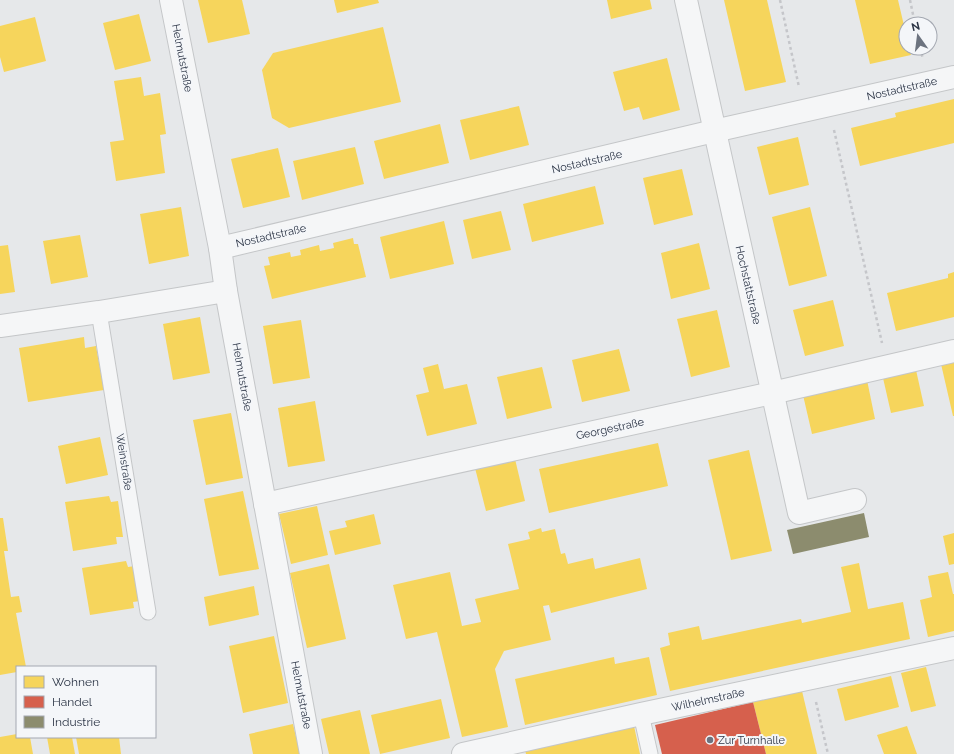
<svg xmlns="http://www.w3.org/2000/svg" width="954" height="754" font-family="Raleway,sans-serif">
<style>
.homes{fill:#f6d55c}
.shops{fill:#d6604d}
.industry{fill:#8c8c6e}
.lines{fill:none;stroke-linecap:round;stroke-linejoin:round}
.service-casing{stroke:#c4c6c8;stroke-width:17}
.minor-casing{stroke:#c4c6c8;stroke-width:24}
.path{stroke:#c5c6ca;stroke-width:2.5;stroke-dasharray:3 3;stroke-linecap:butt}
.service{stroke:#f5f6f7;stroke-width:15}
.minor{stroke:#f5f6f7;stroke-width:22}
.poi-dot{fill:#6c737f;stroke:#f4f6f9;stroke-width:1.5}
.labels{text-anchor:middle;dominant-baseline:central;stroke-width:4;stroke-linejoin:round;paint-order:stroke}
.street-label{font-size:11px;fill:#2b3445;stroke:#f4f6f9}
.poi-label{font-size:11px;fill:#2b3445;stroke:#f4f6f9;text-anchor:start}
</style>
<rect width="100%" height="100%" fill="#e6e8ea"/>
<!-- homes -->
<g class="homes">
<polygon points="198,0 242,0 250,34 208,43"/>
<polygon points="334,0 378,0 379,3 337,13"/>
<polygon points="607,0 650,0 652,9 611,19"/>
<polygon points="724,0 767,0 786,82 745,91"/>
<polygon points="855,0 898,0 906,34 906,48 909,48 911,55 870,64"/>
<polygon points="139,14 151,61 115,70 103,23"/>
<polygon points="35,17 46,61 4,72 0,57 0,26"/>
<polygon points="383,27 401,102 289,128 272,118 262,70 273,53"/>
<polygon points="667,58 680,110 643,120 639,107 624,111 613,72"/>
<polygon points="141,77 144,96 160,93 166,134 160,135 165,173 116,181 110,142 124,140 114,81"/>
<polygon points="954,99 954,143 860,166 851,128 896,117 895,113"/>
<polygon points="519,106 529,145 470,160 460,120"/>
<polygon points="440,124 449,163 384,179 374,141"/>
<polygon points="798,137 809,185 769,195 757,147"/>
<polygon points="355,147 364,184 302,200 293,161"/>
<polygon points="278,148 290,197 243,208 231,159"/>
<polygon points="682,169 693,215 654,225 643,178"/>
<polygon points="595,186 604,224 532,242 523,204"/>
<polygon points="181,207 189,256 149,264 140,214"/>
<polygon points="810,207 827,276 789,286 772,217"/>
<polygon points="501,211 511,250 472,259 463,220"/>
<polygon points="444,221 454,264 390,279 380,237"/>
<polygon points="80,235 88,277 51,284 43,241"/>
<polygon points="353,238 354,244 358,244 366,277 272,299 264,266 270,265 268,257 290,252 291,257 301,255 300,250 319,245 320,251 334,248 333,243"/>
<polygon points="699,243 710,289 671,299 661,253"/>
<polygon points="8,245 15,292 0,294 0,246"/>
<polygon points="954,272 954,317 896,331 887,293 948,278 948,274"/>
<polygon points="833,300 844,346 805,356 793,310"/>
<polygon points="717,310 730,367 691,377 677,319"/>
<polygon points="200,317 210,373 173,380 163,324"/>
<polygon points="301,320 310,378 273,384 263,326"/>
<polygon points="84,337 85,348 96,346 104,390 28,402 19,348"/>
<polygon points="619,349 630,391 582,402 572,360"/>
<polygon points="954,362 954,416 953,416 941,364"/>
<polygon points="438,364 444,389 467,384 477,424 427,436 416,395 429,392 423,368"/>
<polygon points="542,367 552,408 507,419 497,377"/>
<polygon points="916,370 924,406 891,413 883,378"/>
<polygon points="867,380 875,419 812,434 803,395"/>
<polygon points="315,401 325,461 288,467 278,408"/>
<polygon points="231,413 243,478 206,485 193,420"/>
<polygon points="100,437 108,475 66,484 58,446"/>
<polygon points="658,443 668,486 549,513 539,469"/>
<polygon points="749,450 772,551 731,560 708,460"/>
<polygon points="515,459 525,501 486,511 475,468"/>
<polygon points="243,491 259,569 219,576 204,499"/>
<polygon points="109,496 111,502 118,501 123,537 116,537 117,544 73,551 65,502"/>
<polygon points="317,506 328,555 291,564 279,514"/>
<polygon points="374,514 381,544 335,555 329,531 347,527 345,521"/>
<polygon points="0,518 3,518 8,551 4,551 11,597 19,596 22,612 16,613 26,667 17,667 17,672 0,675"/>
<polygon points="541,528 542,532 555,529 561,554 565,553 568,564 593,558 595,569 640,558 647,589 551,613 549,605 543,606 551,640 504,651 495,669 508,727 462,737 437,632 406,639 393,585 450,572 462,626 481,622 475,599 519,589 508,544 530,539 528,532"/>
<polygon points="954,533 954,564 949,565 943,536"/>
<polygon points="126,561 128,567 135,566 140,601 133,602 134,608 90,615 82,568"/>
<polygon points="859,563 868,609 903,602 910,639 670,691 660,648 670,645 668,633 699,626 702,640 801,619 802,623 851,612 841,567"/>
<polygon points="329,564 346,639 307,648 290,573"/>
<polygon points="948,572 953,594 954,594 954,631 928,637 920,600 932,597 928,576"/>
<polygon points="254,586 259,615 209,626 204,597"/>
<polygon points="274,636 288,703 243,713 229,646"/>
<polygon points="614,657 615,664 649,657 657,695 525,725 515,679"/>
<polygon points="926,667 936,706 911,712 901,673"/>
<polygon points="891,676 899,707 845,721 837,689"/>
<polygon points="802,691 817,754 766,754 753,702"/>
<polygon points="441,699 450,738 380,754 371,715"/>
<polygon points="360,710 370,754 329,754 321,719"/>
<polygon points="293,724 300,754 253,754 249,734"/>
<polygon points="634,726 640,754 526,754 525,750"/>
<polygon points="907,726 917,754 884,754 877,735"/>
<polygon points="17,734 17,737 30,737 33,754 0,754 0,737"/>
<polygon points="47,737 72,737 75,754 50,754"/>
<polygon points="76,737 119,737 121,754 79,754"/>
</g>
<!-- shops -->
<polygon class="shops" points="753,702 766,754 662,754 655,725"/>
<!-- industry -->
<polygon class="industry" points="864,513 869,537 793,554 787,530"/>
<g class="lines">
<!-- service casing -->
<g class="service-casing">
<g id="service">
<polyline points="99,312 148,612"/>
<polyline points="641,714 650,754"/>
</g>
</g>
<!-- minor casing -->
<g class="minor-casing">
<g id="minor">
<polyline points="171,0 220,248 226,291 311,754"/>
<polyline points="686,0 799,513 855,500"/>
<polyline points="220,248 714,131 954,77"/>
<polyline points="0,326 99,312 226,291"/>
<polyline points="265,504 772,393 954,351"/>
<polyline points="463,754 641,714 954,648"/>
</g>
</g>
<!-- path -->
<g class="path">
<polyline points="780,0 799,87"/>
<polyline points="910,0 915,24"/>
<polyline points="920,48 923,59"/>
<polyline points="834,130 882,343"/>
<polyline points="816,702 828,754"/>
</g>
<!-- service -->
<use href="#service" class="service"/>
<!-- minor -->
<use href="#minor" class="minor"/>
</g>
<!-- markers -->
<circle class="poi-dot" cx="710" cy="740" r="4"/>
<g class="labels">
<!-- street labels -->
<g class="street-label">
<text transform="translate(182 58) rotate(79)">Helmutstraße</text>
<text transform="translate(902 89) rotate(-13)">Nostadtstraße</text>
<text transform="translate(587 162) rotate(-13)">Nostadtstraße</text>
<text transform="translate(271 236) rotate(-13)">Nostadtstraße</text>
<text transform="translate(748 285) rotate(77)">Hochstattstraße</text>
<text transform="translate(242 377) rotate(80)">Helmutstraße</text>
<text transform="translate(610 429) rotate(-12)">Georgestraße</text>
<text transform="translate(124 462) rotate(81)">Weinstraße</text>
<text transform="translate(301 695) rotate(79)">Helmutstraße</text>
<text transform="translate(708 700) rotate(-12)">Wilhelmstraße</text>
</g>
<!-- poi labels -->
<g class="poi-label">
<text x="718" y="740">Zur Turnhalle</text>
</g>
</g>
<!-- legend -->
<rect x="16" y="666" width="140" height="72" fill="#f4f6f9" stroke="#a4a8b1"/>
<rect x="24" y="676" width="20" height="12" fill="#f6d55c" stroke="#a4a8b1"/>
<text x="52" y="686" font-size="12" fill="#2b3445">Wohnen</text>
<rect x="24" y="696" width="20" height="12" fill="#d6604d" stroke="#a4a8b1"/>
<text x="52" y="706" font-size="12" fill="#2b3445">Handel</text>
<rect x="24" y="716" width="20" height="12" fill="#8c8c6e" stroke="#a4a8b1"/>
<text x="52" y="726" font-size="12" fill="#2b3445">Industrie</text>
<!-- north arrow -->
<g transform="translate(918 36) rotate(346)"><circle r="19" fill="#f4f6f9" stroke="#a4a8b1"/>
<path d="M0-3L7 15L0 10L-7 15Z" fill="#6c737f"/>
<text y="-6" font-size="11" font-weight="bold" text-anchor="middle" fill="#2b3445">N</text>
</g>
</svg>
